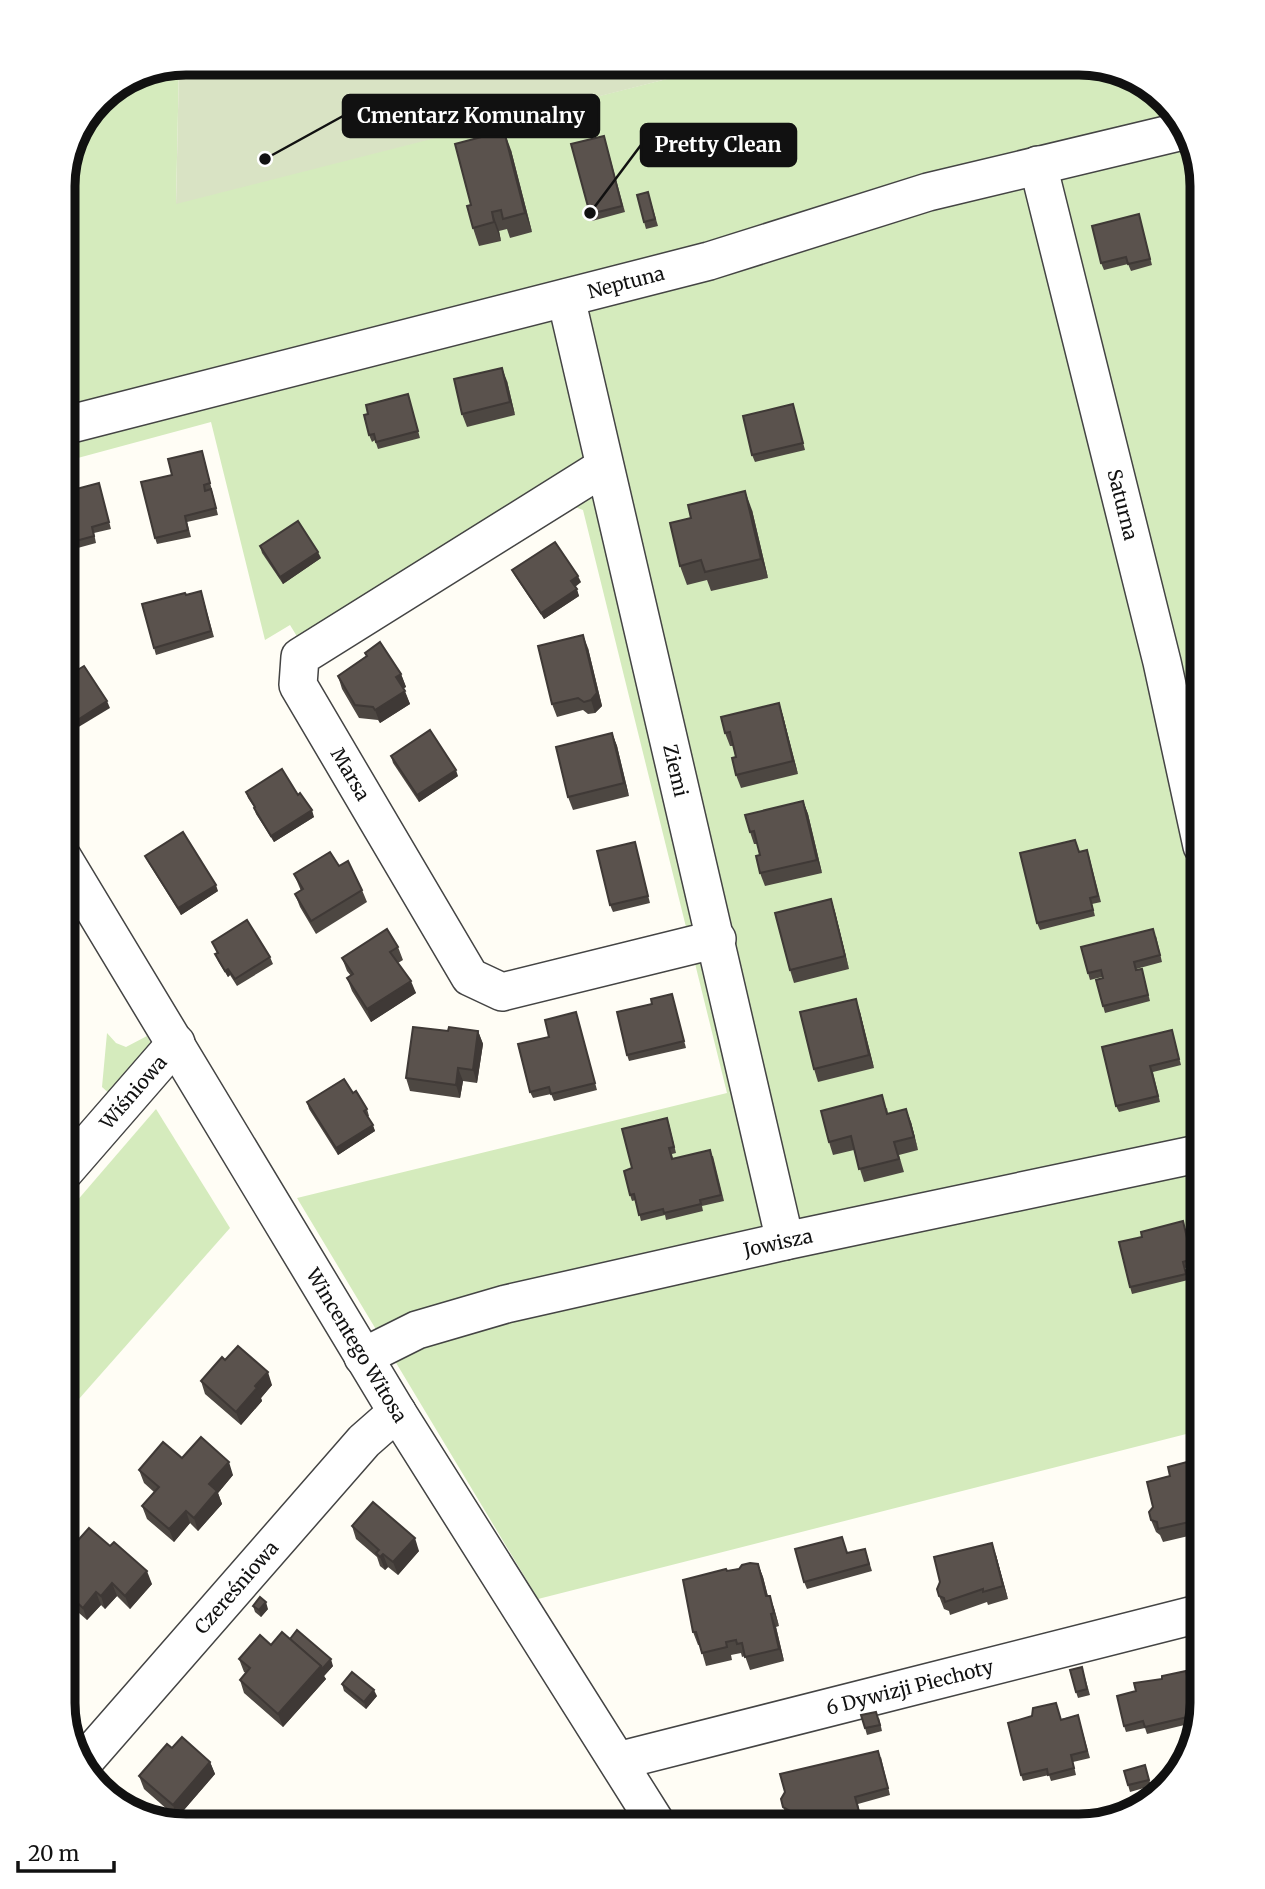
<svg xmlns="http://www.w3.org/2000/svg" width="1265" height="1889" font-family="Merriweather,serif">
<rect width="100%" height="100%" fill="#fffdf5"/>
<g fill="#d5ebbd">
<polygon points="730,63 1086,63 1140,80 1186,125 1202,187 1202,1430 538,1599 297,1198 727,1093 583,510 562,502 315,666 290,625 265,640 211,422 63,462 63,179 100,99 140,72 179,65 176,203"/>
<polygon points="107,1033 116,1043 126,1047 147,1036 155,1051 113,1097 102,1087"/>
<polygon points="156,1109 230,1228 63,1417 63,1217"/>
</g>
<polygon fill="#d9e3c4" points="187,63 730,63 176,204 179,65"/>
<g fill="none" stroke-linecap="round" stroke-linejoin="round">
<defs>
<g id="street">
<path id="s1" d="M1038,165L1162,662L1202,846"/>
<path id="s2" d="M566,298L785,1241"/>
<path id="s3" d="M63,426L709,261L928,192L1187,130"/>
<path id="s4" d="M604,467L300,657L298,685L470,977L502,992L717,939"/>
<path id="s5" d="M63,858L397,1412L658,1826"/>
<path id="s6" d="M63,1173L176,1043"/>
<path id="s7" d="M363,1357L417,1330L506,1304L785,1241L1202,1153"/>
<path id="s8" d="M618,1761L1202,1613"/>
<path id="s9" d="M81,1765L364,1441L397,1412"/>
</g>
</defs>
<use href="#street" stroke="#444" stroke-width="40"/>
<use href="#street" stroke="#fff" stroke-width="37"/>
</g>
<g fill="#4d4742">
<polygon points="604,136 625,212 592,221 590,214"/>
<polygon points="511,150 532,232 510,238 507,229 499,231 501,241 479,246 473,228 471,205"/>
<polygon points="648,192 658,226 646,229 644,222"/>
<polygon points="1139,214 1152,265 1131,271 1128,264 1104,270 1101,263"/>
<polygon points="507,381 515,415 467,427 462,414"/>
<polygon points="408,394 420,438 378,449 375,440 372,442 369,435 368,414"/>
<polygon points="793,404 805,450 755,462 752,455"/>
<polygon points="204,458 218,515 187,522 191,537 157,544 155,538 172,475"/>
<polygon points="63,486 69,491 101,490 111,529 94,533 96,543 74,549 69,532 63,533"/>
<polygon points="752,510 768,578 711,591 707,580 687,585 680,566"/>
<polygon points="260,546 321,558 283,584 262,553"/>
<polygon points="512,570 581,582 575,586 579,596 544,619 515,576"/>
<polygon points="186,595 203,598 214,637 156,655 154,648"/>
<polygon points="588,648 602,706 595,713 588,714 583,710 557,717 552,704"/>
<polygon points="365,653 401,674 406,687 403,688 410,704 380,723 378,720 359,718 342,689 338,676 366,656"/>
<polygon points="779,703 783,716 798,774 741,788 736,775 736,757 733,746 730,746 725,733"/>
<polygon points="612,733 617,746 629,796 573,810 568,797"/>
<polygon points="391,756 458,776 419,802 393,763"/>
<polygon points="246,792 298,795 314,817 274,842 256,814 254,807 248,798"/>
<polygon points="803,801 808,814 822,873 765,886 760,873 760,855 757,844 754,844 750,832"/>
<polygon points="635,842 650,903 613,912 610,905"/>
<polygon points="1079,851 1089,856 1101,902 1092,904 1095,916 1040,930 1037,923"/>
<polygon points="145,856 218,891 181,915 148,862"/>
<polygon points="339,866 362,890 367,902 316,934 300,907 295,894 301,891 294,874"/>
<polygon points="831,899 835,912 849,969 794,983 790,970"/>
<polygon points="1156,936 1162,962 1136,969 1137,970 1142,969 1150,1001 1105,1013 1103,1006 1102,977 1090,980 1088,973"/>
<polygon points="212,942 270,957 273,964 237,986 230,975 228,977 218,961 215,954 217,953"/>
<polygon points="398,947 403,960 398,963 416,993 371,1022 352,991 347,978 351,976 347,971 342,958"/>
<polygon points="672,994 686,1048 629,1061 627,1055 652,1004"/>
<polygon points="576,1012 597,1090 554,1101 551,1094 533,1098 530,1092 549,1037"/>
<polygon points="860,1012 874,1068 818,1082 814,1069"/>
<polygon points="1172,1030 1181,1065 1153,1072 1160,1102 1119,1112 1116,1106"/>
<polygon points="448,1031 478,1031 483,1044 477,1083 463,1081 460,1098 410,1091 406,1078"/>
<polygon points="353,1093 367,1109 369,1116 368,1116 375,1131 338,1155 309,1109 307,1102"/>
<polygon points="887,1108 888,1114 911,1122 918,1150 899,1155 904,1172 864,1182 854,1150 833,1155 829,1142"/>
<polygon points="669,1124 676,1153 672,1154 673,1159 713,1156 724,1201 702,1206 703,1211 666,1220 665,1215 641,1221 636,1200 632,1201 630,1195 632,1168"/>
<polygon points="1185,1228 1195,1266 1185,1268 1188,1280 1132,1294 1130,1287"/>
<polygon points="225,1360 272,1385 261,1398 262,1401 241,1425 205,1394 201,1381"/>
<polygon points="182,1458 233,1475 218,1493 222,1504 198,1531 190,1523 174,1542 147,1519 142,1506 154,1492 144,1483 139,1470"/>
<polygon points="1202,1458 1202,1549 1197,1534 1163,1542 1160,1535 1156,1532 1151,1520 1170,1476"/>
<polygon points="352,1526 419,1551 398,1575 388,1567 385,1570 380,1566 377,1557 356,1539"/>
<polygon points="867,1555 872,1571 807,1589 804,1582"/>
<polygon points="996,1555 1008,1599 988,1605 987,1602 950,1615 949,1611 944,1609 939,1596"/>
<polygon points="64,1556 152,1584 130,1609 117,1596 105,1609 101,1605 87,1620 63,1599 63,1571 67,1567"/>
<polygon points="758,1564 763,1577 768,1596 774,1608 779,1626 776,1627 784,1661 750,1670 745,1656 742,1657 741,1653 731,1655 732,1660 706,1666 700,1645 698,1645 693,1632 727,1571"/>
<polygon points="253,1606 268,1609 261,1617 255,1612"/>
<polygon points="290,1639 333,1666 324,1676 326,1679 283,1727 244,1693 240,1680 246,1673 244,1672 239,1659 271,1645"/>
<polygon points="1084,1674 1090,1695 1078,1698 1076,1692"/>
<polygon points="1188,1677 1198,1718 1197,1722 1147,1734 1145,1728 1126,1732 1124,1726"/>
<polygon points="342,1684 377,1696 366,1709 344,1691"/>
<polygon points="1056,1703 1061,1719 1078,1715 1090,1758 1073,1762 1076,1775 1051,1781 1049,1775 1023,1781 1021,1775"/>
<polygon points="879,1718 882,1731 867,1735 865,1728"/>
<polygon points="172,1748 210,1762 215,1774 177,1818 144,1789 139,1776"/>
<polygon points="881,1757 890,1795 858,1804 863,1826 794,1826 791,1817 786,1814 783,1807"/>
<polygon points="1145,1765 1151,1786 1130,1792 1128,1785"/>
</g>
<g fill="#3f3936">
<polygon points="504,131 511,150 532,232 525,213"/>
<polygon points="492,212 499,231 501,241 494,222"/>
<polygon points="502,368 507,381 515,415 510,402"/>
<polygon points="745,491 752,510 768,578 761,559"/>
<polygon points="318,552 321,558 283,584 280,577"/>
<polygon points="578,576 581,582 574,588 571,581"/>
<polygon points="577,589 579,596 544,619 541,613"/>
<polygon points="66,635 68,642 63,645 63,637"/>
<polygon points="583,635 588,648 602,706 595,713 591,700"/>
<polygon points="401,674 406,687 401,690 396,677"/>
<polygon points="405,691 410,704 380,723 375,710"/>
<polygon points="107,701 110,708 67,734 65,728"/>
<polygon points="779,703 783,716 798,774 793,761"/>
<polygon points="612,733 617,746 629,796 624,783"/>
<polygon points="456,770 458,776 419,802 417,795"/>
<polygon points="803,801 808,814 822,873 817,860"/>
<polygon points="312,810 314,817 274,842 271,836"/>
<polygon points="216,885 218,891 181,915 178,908"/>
<polygon points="831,899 835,912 849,969 845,956"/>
<polygon points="228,969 230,975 228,977 225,971"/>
<polygon points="411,981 416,993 371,1022 367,1009"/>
<polygon points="856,999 860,1012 874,1068 869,1055"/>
<polygon points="478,1031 483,1044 477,1083 473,1070"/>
<polygon points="65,1056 70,1069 63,1076 63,1058"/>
<polygon points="458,1068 463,1081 460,1098 456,1085"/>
<polygon points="906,1109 911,1122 918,1150 914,1137"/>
<polygon points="373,1125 375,1131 338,1155 336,1148"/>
<polygon points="268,1372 272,1385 261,1398 262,1401 241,1425 236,1412 255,1386"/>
<polygon points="229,1462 233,1475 218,1493 222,1504 198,1531 194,1518 209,1484"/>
<polygon points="186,1511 190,1523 174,1542 169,1529"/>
<polygon points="415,1538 419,1551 398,1575 393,1562"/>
<polygon points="992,1543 996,1555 1008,1599 1003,1586"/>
<polygon points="383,1554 388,1567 385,1570 380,1557"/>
<polygon points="758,1564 763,1577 771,1609 766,1596"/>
<polygon points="147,1571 152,1584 130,1609 125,1596"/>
<polygon points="112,1583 117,1596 105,1609 101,1596"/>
<polygon points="96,1592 101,1605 87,1620 83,1608"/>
<polygon points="770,1596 774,1608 779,1626 774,1613"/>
<polygon points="266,1602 268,1609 261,1617 259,1610"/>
<polygon points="771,1614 776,1627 784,1661 779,1649"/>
<polygon points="331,1659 333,1666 324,1676 326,1679 283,1727 278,1714 321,1666"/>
<polygon points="374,1690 377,1696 366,1709 364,1702"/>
<polygon points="210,1762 215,1774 177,1818 173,1805"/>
</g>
<g fill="#5a524d" stroke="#3f3936" stroke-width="2">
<polygon points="504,131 525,213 503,219 501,210 492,212 494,222 473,228 467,206 471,205 455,144"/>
<polygon points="604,136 622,206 590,214 571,144"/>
<polygon points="648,192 655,219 644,222 637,195"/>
<polygon points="1139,214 1150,259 1128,264 1126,257 1101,263 1092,226"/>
<polygon points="502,368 510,402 462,414 454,379"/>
<polygon points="408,394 418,431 376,442 374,434 369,435 364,415 368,414 366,405"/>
<polygon points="793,404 803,443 752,455 743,416"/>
<polygon points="202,451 210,483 204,485 205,491 211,489 216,508 185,516 188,530 155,538 141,482 172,475 168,459"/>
<polygon points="99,483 109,522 92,527 94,536 72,542 68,525 63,526 63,486 67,485 69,491"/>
<polygon points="745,491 761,559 705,572 701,560 680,566 670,523 691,518 688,505"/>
<polygon points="298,521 318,552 280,577 260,546"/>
<polygon points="555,542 578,576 571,581 577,589 541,613 512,570"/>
<polygon points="201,591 211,631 154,648 142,604 185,593 186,595"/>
<polygon points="583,635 597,693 591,700 584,702 578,698 552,704 538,646"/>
<polygon points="380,642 401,674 396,677 405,691 375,710 373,707 355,705 338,676 367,656 365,653"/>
<polygon points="84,666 107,701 65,728 63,725 63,679"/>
<polygon points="779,703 793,761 736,775 732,758 736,757 730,732 725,733 721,717"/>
<polygon points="430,730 456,770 417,795 391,756"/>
<polygon points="612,733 624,783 568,797 556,747"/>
<polygon points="282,769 298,795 300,793 312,810 271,836 254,808 255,807 246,792"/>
<polygon points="803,801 817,860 760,873 756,856 760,855 754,831 750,832 745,815"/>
<polygon points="183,832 216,885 178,908 145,856"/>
<polygon points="1075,840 1079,852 1087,850 1098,896 1090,898 1093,910 1037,923 1020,853"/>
<polygon points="635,842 648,896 610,905 597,851"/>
<polygon points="330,852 339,866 348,861 362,890 311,921 295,894 303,889 294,874"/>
<polygon points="831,899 845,956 790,970 775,913"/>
<polygon points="247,920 270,957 235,979 228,969 225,971 215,954 218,953 212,942"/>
<polygon points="387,929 398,947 390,952 411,981 367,1009 347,978 353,974 342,958"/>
<polygon points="1153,929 1160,955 1134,962 1136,970 1142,969 1148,995 1103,1006 1096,980 1103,978 1101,970 1088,973 1081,947"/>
<polygon points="672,994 684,1041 627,1055 617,1012 652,1004 651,999"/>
<polygon points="856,999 869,1055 814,1069 800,1012"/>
<polygon points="576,1012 595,1083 551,1094 549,1087 530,1092 518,1044 549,1037 545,1020"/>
<polygon points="413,1027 448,1031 449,1027 478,1031 473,1070 458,1068 456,1085 406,1078"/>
<polygon points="1172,1030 1179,1059 1150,1066 1158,1096 1116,1106 1102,1047"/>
<polygon points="344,1079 353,1093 356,1091 367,1109 364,1111 373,1125 336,1148 307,1102"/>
<polygon points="882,1095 887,1114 906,1109 914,1137 894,1142 899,1159 859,1169 851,1136 829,1142 821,1111"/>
<polygon points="667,1118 674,1147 669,1148 672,1159 710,1150 721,1195 700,1200 701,1204 664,1213 663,1209 639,1215 634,1194 630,1195 624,1171 632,1168 622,1129"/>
<polygon points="1183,1221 1192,1259 1183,1262 1186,1274 1130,1287 1119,1242 1142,1237 1141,1232"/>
<polygon points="238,1346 268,1372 255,1386 257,1388 236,1412 201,1381 222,1357 225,1360"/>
<polygon points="201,1437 229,1462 209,1484 217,1491 194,1518 186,1511 169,1529 142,1506 159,1487 139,1470 163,1442 182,1458"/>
<polygon points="1202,1458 1202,1537 1198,1538 1194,1521 1158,1529 1157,1522 1151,1520 1149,1512 1153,1507 1147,1482 1170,1476 1168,1467"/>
<polygon points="373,1502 415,1538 393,1562 383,1554 380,1557 376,1553 379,1550 352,1526"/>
<polygon points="89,1528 110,1546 114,1542 147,1571 125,1596 112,1583 101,1596 96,1592 83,1608 63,1590 63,1571 71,1563 64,1556"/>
<polygon points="842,1537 847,1553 865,1549 869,1564 804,1582 795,1549"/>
<polygon points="992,1543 1003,1586 983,1592 983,1589 945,1602 944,1598 939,1596 937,1589 940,1582 934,1557"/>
<polygon points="750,1563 758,1564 766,1596 770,1596 774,1613 771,1614 779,1649 745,1657 742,1643 737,1644 736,1640 726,1642 727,1647 702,1653 696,1632 693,1632 683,1580 726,1569 727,1571 739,1569 742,1565"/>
<polygon points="260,1597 266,1602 259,1610 253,1606"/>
<polygon points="297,1630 331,1659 322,1669 321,1666 290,1639"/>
<polygon points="282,1632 321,1666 278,1714 240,1680 250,1668 239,1659 260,1635 271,1645"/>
<polygon points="1082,1667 1087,1689 1076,1692 1070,1670"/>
<polygon points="1186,1671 1196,1715 1145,1727 1143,1721 1124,1726 1117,1696 1136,1691 1134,1683 1162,1679 1162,1676"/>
<polygon points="352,1672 374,1690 364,1702 342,1684"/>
<polygon points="1056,1703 1061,1720 1078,1715 1087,1751 1071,1755 1074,1768 1048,1775 1047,1769 1021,1775 1008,1723 1032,1716 1033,1708"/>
<polygon points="876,1712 880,1725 865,1728 861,1715"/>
<polygon points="182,1737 210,1762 173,1805 139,1776 167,1744 172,1748"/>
<polygon points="878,1751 888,1788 855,1797 863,1826 822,1826 820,1819 794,1826 790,1811 783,1807 781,1799 785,1792 780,1774"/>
<polygon points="1145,1765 1149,1780 1128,1785 1124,1771"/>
</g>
<g text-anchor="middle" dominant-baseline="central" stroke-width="7" stroke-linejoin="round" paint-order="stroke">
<g font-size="19" fill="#111" stroke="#fff">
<text stroke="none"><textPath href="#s3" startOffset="581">Neptuna</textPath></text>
<text stroke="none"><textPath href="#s1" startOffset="350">Saturna</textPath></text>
<text stroke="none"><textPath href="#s2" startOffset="485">Ziemi</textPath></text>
<text stroke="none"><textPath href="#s4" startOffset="490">Marsa</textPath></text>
<text stroke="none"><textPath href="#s6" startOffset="107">Wiśniowa</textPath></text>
<text stroke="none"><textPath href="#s7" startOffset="432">Jowisza</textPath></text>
<text stroke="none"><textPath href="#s5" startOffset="569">Wincentego Witosa</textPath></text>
<text stroke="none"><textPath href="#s9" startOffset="236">Czereśniowa</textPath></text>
<text stroke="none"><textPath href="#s8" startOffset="301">6 Dywizji Piechoty</textPath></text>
</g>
</g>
<path d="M0 0H1265V1889H0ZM186 75H1079A111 111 0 0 1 1190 186V1703A111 111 0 0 1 1079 1814H186A111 111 0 0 1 75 1703V186A111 111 0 0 1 186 75Z" fill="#fff" fill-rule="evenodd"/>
<path fill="none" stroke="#111" stroke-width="9" d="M186 75H1079A111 111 0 0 1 1190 186V1703A111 111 0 0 1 1079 1814H186A111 111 0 0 1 75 1703V186A111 111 0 0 1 186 75Z"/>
<path fill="none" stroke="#111" stroke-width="2.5" d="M265 159L343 116M590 213L641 145"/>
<g fill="#111" stroke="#fff" stroke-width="2.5">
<circle cx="265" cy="159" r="7"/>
<circle cx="590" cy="213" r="7"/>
</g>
<g fill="#111" stroke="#111" stroke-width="2.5">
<rect x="343" y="95" width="256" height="42" rx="7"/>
<rect x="641" y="124" width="155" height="42" rx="7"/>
</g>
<g font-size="21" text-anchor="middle" font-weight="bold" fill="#fff">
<text x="471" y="123">Cmentarz Komunalny</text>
<text x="718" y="152">Pretty Clean</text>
</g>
<path d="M18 1861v10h96v-10" fill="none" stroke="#111111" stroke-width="3.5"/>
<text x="28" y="1861" font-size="21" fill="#111111" stroke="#ffffff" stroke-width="5" paint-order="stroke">20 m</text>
</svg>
